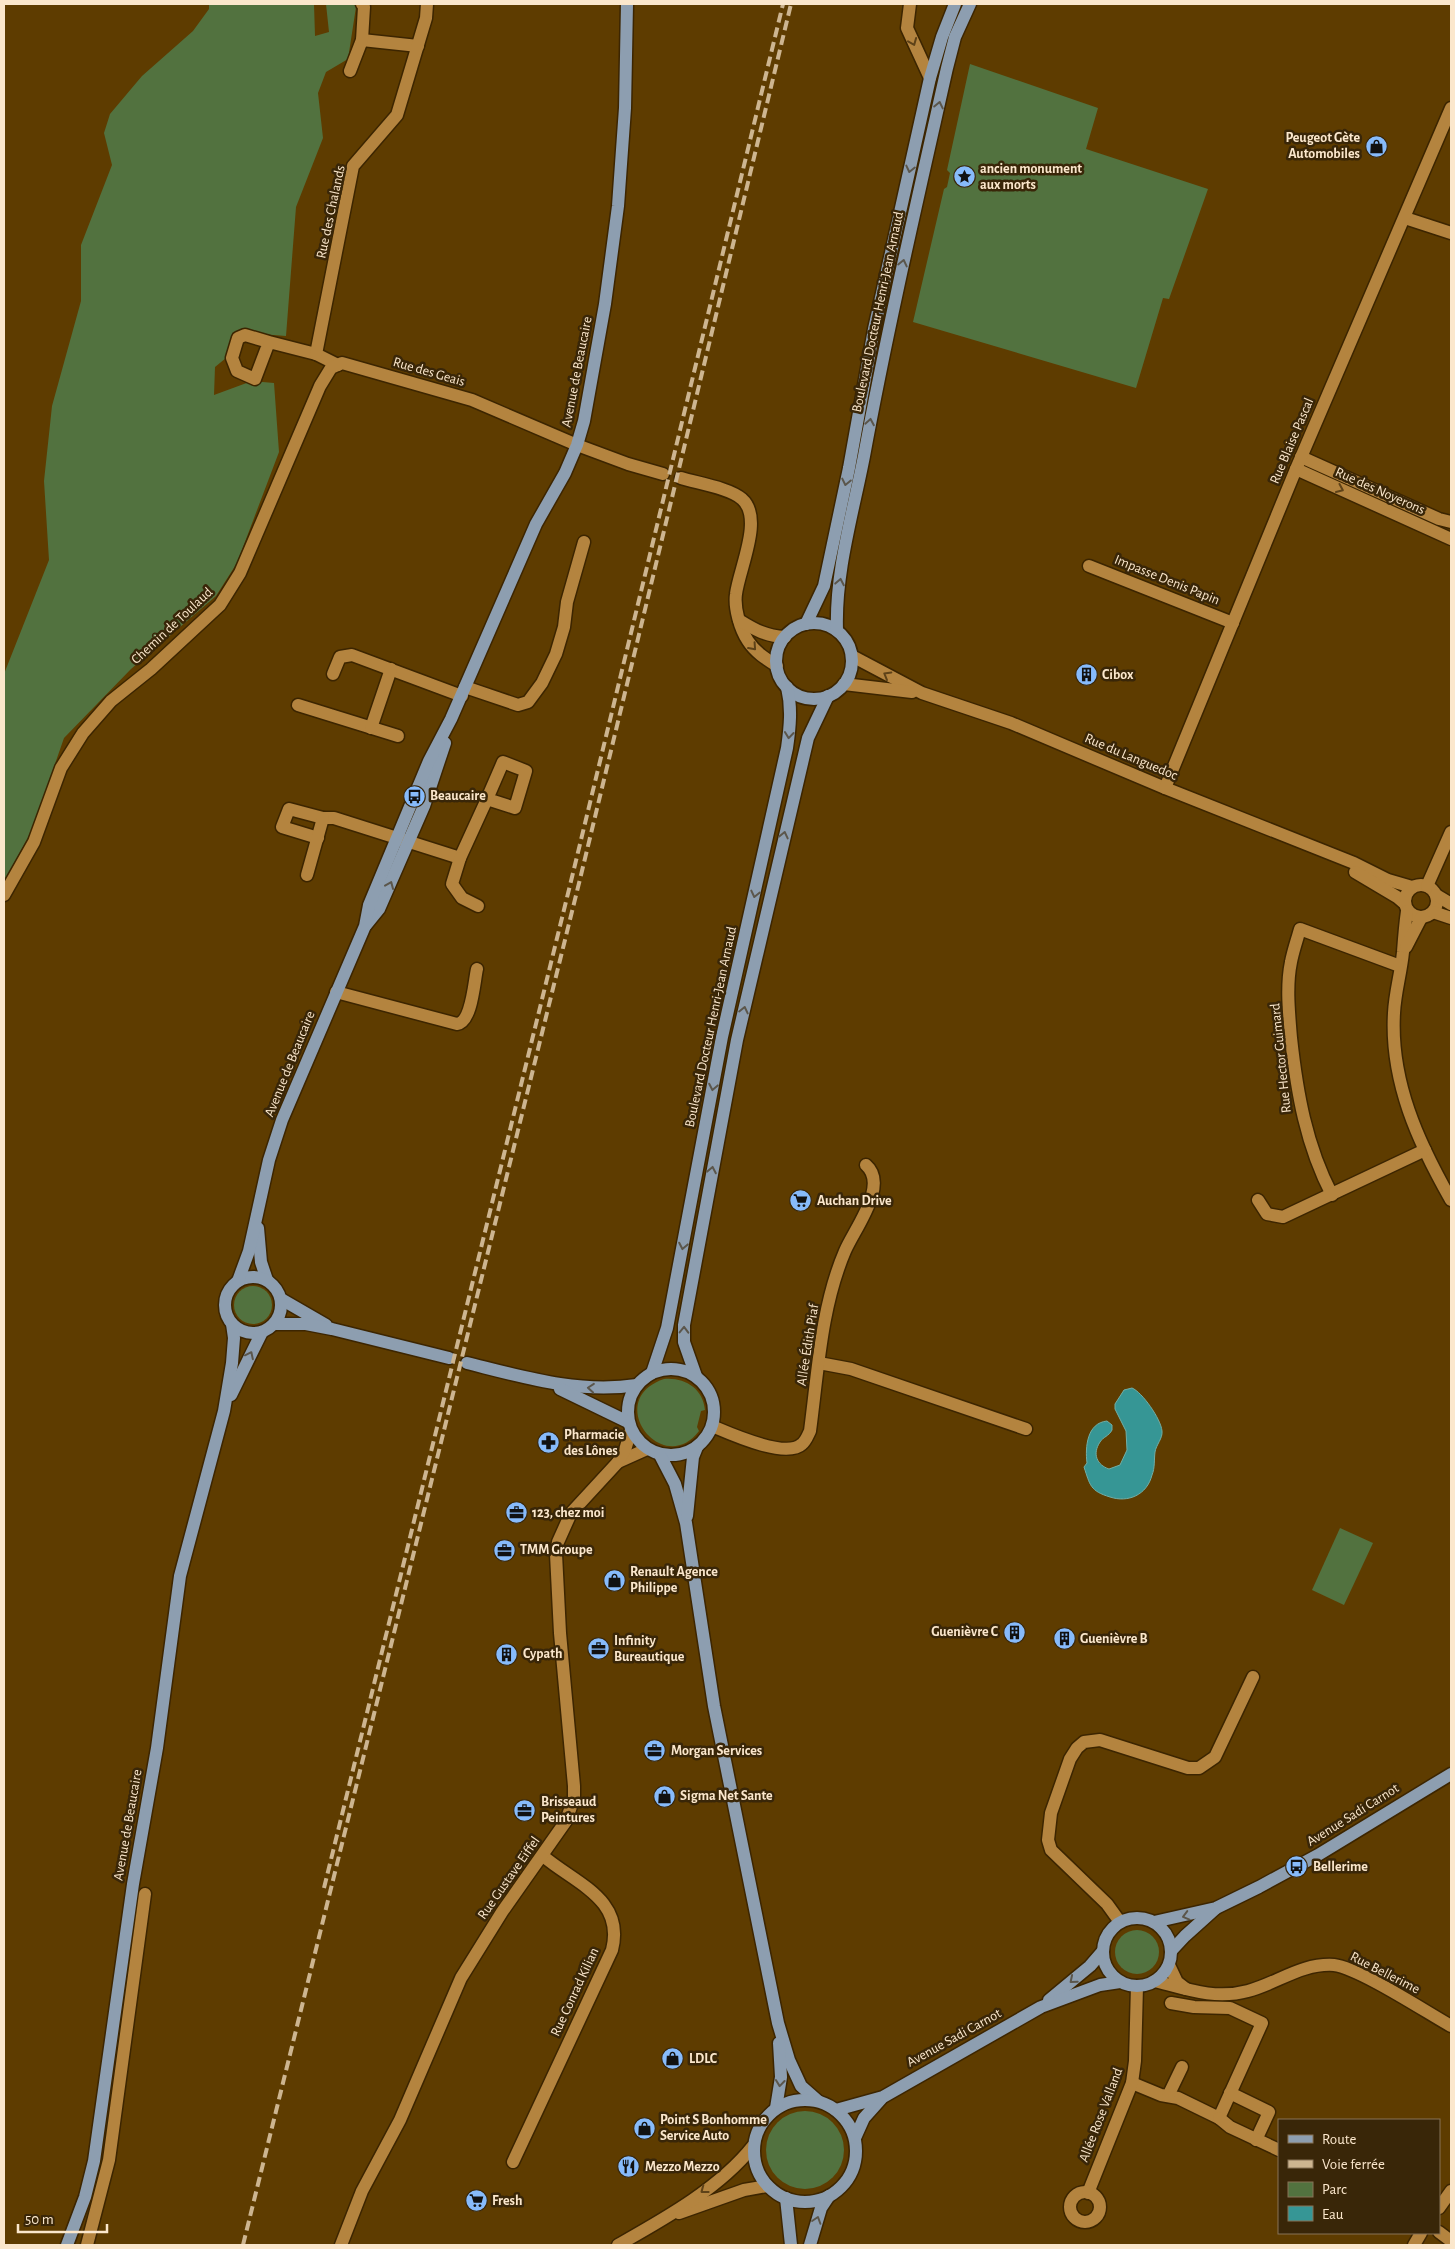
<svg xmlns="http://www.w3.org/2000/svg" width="1455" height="2249" font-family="'Alegreya Sans',sans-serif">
<rect width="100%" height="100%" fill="#5e3c00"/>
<g fill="#52723f">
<polygon points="209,4 314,4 315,36 329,32 326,4 354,4 356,7 348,59 326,72 318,93 323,138 296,207 286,336 236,332 226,358 215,367 214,395 252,381 274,383 279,452 237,563 216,596 131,669 64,738 32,830 5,880 4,674 49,560 44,481 52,406 81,301 81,245 112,165 104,133 110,114 142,76 193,31 209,9"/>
<polygon points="970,64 1098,108 1086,149 1208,189 1169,299 1163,298 1136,388 913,322 944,189 947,187 950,173 947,170"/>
<circle cx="253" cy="1305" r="19"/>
<path d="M664,1379C684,1377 703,1388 705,1410L701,1411L697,1427L699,1431C663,1479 602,1400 664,1379Z"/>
<polygon points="1340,1528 1373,1543 1344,1605 1312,1590"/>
<circle cx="1137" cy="1952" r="22"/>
<circle cx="805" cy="2150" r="39"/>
</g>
<path fill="#369695" stroke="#71aea6" d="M1132,1388C1142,1392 1161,1419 1162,1431C1163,1438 1156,1445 1155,1452C1154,1460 1155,1468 1152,1475C1147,1495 1128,1503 1110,1497C1090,1491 1090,1485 1084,1467L1087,1463C1085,1447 1087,1423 1107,1421L1112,1425V1430C1109,1436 1103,1437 1100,1442C1092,1454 1097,1465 1109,1469L1120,1465L1127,1450L1126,1431L1115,1409V1404L1124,1390Z"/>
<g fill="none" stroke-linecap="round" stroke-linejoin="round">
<defs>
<g id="minor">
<polyline points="910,4 907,28 930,78"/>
<polyline points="362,40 418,46"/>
<polyline points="350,71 362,40 364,7 362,4"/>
<polyline points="1405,218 1451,233"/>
<polyline points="269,342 245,335 238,338 232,358 237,371 255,379 269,342 316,354 338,365"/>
<polyline points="316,354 353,166 397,115 426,18 427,4"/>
<polyline points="577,445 628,464 663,474"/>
<polyline points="1301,457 1439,519 1451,522"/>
<polyline points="1296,469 1451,539"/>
<path d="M681,478C697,483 730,488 742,499C764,518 739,569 736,594C734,608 740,629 748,641C755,652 766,659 777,666"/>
<polyline points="1089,566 1233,623"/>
<path d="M739,620C755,630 766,636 785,637"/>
<polyline points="852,656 922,693 1011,723 1165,788 1354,863 1388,880 1412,887"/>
<polyline points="333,674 340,657 352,655 462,696"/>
<polyline points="844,684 912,692"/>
<polyline points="465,687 518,705 528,702 542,683 556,654 564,627 567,602 584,542"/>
<polyline points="298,705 398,736"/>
<polyline points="371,728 391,669"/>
<polyline points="1165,788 1296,469 1451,108"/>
<polyline points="318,838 282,827 289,809 323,818 334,818 460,858 487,799 515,808 526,771 503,762 487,799"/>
<polyline points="460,858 452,884 462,898 478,906"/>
<polyline points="1355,872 1397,897 1404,903"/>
<polyline points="307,875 323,818"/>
<circle cx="1421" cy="901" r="16"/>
<polyline points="1427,886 1451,832"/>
<polyline points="1436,895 1451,904"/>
<path d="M1407,911C1405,925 1404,938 1403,952C1401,973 1395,992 1394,1013C1390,1081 1418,1142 1451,1200"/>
<polyline points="1433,912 1451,918"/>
<polyline points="1406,947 1421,918"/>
<path d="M336,992L457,1024C472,1022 474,982 477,969"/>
<path d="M1332,1195C1306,1145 1297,1093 1291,1038C1289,1013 1286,986 1291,962C1293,951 1297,940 1300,929L1400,966"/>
<polyline points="1258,1200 1267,1214 1283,1217 1425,1150"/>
<polyline points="819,1363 851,1369 1026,1429"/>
<path d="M712,1426C731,1434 786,1459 802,1444C806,1441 808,1435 810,1431C818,1371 821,1307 845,1251C855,1228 889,1185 866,1165"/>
<polyline points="618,1462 647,1449"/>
<polyline points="1120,1922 1107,1904 1051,1850 1048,1840 1051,1813 1070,1759 1077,1748 1084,1742 1100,1740 1188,1768 1199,1768 1215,1757 1253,1677"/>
<polyline points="1169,1965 1177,1982 1186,1989"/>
<path d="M1155,1981C1186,1989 1215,2000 1248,1991C1278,1983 1301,1963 1334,1965C1359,1968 1426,2012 1451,2026"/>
<polyline points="1132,2083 1161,2095 1178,2098 1219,2118 1262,2023 1230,2008 1194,2007 1171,2003"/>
<polyline points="1230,2093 1269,2112 1256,2140"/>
<polyline points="1168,2096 1182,2067"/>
<polyline points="1219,2118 1230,2127 1279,2150"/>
<path d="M513,2162L612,1950C625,1899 576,1884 543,1856"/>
<circle cx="1085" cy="2207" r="15"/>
<polyline points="1088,2193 1132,2083 1135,2061 1137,1986"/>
<polyline points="1439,2208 1451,2191"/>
<polyline points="679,2213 744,2190 767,2186"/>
<polyline points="1439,2232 1451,2241"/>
<polyline points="87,2245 109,2160 145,1894"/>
<polyline points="341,2245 362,2191 400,2120 461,1978 502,1912 566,1821 574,1798 574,1786 560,1633 556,1554 558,1542 571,1513 618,1462 625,1450 631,1430"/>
<path d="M618,2245C664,2219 720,2188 753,2146"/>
<polyline points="1414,2245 1421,2233"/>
</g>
<polyline id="tertiary" points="4,895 34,842 61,768 83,733 111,701 151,669 220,605 240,573 320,386 331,368 342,363 472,400 577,445"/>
<g id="primary">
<circle cx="814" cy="661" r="38"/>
<polyline points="806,624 824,586 849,468 874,329 930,78 942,37 955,4"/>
<path d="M837,630C835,572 853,513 864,456C888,326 918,197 947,68L955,37L970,4"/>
<polyline points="366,925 379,909 424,806 445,743"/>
<polyline points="258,1228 261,1262 267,1280"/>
<circle cx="253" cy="1305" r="28"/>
<polyline points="238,1281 249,1251 269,1160 282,1120 365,926 369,905 429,761 451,719 536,524 565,473 577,445 584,421 605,304 618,206 625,108 627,4"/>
<polyline points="281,1299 326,1325"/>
<polyline points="274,1324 306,1324 332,1329 449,1358"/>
<path d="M467,1363C523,1377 579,1394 637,1385"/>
<circle cx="671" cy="1412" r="43"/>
<path d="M652,1373L667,1328L722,1037L787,748C790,727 792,708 787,687"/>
<polyline points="696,1376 684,1342 684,1325 737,1040 808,738 828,696"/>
<polyline points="560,1389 628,1422"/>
<polyline points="231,1395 262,1332"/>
<polyline points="660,1455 675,1484 686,1523 714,1706 778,2023 789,2060 801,2086 818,2101"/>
<polyline points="687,1516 693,1457 697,1447"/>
<circle cx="1137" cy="1952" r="34"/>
<polyline points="1154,1922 1216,1908 1259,1887 1318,1855 1451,1774"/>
<polyline points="1171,1951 1185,1936 1215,1909"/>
<polyline points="1049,2000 1090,1966 1103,1951"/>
<circle cx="805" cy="2151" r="51"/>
<polyline points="776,2108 781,2077 779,2043"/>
<polyline points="836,2110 883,2097 1041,2007 1100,1985 1120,1982"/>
<polyline points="855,2138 864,2118 881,2099"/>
<polyline points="786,2198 791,2245"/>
<polyline points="67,2245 85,2197 94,2161 133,1884 157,1748 180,1576 224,1411 232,1363 234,1338 232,1324"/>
<polyline points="810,2245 821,2208 829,2196"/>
</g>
</defs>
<use href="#minor" stroke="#3c2500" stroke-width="15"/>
<use href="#tertiary" stroke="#3c2500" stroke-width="15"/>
<use href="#primary" stroke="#3c2500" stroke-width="15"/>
<use href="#minor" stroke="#b4843f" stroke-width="12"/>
<use href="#tertiary" stroke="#b4843f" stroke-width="12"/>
<use href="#primary" stroke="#8d9eb0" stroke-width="12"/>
<g stroke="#cdb590" stroke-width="4" stroke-dasharray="10 5" stroke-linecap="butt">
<polyline points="324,1888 573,873 783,4"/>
<polyline points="243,2245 581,875 791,4"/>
</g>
</g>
<defs><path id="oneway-chevron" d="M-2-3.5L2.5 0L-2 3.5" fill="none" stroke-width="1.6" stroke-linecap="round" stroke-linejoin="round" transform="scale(1.25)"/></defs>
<g stroke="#5e4218">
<use href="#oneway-chevron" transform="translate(913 42) rotate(68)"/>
<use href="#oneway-chevron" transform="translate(1340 489) rotate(24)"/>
<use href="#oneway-chevron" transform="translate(753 647) rotate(48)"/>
<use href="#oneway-chevron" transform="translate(887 675) rotate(-150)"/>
<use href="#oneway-chevron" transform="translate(704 2190) rotate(143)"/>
</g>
<g stroke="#5b564b">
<use href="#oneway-chevron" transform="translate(939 105) rotate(-78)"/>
<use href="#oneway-chevron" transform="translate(910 169) rotate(103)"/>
<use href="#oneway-chevron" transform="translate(903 263) rotate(-77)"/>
<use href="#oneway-chevron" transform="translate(870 422) rotate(-80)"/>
<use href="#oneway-chevron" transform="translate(846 482) rotate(102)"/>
<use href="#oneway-chevron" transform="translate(840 582) rotate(-79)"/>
<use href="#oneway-chevron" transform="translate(789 735) rotate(96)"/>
<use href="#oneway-chevron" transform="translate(784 835) rotate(-77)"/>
<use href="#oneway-chevron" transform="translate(390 885) rotate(-67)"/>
<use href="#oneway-chevron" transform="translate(755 894) rotate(103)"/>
<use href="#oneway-chevron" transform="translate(744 1010) rotate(-77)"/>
<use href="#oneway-chevron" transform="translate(713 1087) rotate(101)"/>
<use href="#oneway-chevron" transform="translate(712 1170) rotate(-79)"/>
<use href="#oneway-chevron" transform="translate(683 1246) rotate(101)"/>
<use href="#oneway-chevron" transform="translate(684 1330) rotate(-89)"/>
<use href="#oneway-chevron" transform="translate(250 1355) rotate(-64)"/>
<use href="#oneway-chevron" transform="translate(591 1388) rotate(-175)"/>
<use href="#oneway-chevron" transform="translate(1186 1916) rotate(165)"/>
<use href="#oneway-chevron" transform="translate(1073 1980) rotate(140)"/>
<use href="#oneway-chevron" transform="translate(780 2083) rotate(96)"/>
<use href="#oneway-chevron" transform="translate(817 2220) rotate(-72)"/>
</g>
<defs>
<symbol id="shop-disc" viewBox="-11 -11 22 22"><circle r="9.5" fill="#87bbfb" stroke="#392608"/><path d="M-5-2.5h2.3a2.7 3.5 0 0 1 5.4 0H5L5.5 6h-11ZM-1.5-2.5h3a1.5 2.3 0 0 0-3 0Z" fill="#111"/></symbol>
<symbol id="sight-disc" viewBox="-11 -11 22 22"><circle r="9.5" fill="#87bbfb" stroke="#392608"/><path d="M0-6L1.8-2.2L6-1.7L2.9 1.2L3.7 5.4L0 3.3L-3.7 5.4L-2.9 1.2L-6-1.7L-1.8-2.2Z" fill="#111"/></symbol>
<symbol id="building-disc" viewBox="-11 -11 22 22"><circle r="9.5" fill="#87bbfb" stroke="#392608"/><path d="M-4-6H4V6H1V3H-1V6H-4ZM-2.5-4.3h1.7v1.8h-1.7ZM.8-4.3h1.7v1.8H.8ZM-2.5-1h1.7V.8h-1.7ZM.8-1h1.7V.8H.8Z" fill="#111"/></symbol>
<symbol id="bus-disc" viewBox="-11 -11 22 22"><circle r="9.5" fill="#87bbfb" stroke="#392608"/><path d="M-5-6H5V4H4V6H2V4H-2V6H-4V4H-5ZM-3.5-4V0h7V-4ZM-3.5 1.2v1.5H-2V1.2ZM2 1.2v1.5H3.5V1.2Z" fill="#111"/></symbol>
<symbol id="supermarket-disc" viewBox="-11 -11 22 22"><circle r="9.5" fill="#87bbfb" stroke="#392608"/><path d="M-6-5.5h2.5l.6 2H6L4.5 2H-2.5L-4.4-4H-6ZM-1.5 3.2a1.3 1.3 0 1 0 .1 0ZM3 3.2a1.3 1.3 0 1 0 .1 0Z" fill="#111"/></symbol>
<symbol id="pharmacy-disc" viewBox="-11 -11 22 22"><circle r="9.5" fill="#87bbfb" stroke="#392608"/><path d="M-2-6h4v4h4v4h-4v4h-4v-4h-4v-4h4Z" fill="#111"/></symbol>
<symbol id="office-disc" viewBox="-11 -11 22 22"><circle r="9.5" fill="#87bbfb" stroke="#392608"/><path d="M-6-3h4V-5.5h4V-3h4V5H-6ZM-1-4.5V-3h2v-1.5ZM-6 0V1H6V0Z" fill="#111"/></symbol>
<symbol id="restaurant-disc" viewBox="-11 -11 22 22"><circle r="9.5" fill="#87bbfb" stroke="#392608"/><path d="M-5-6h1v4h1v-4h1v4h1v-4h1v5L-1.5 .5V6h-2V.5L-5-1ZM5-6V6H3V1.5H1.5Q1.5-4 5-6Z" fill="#111"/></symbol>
</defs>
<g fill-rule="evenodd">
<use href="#shop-disc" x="1364" y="134" width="25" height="25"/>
<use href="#sight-disc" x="952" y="164" width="25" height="25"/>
<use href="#building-disc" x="1074" y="662" width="25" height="25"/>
<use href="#bus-disc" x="402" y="784" width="25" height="25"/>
<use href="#supermarket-disc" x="788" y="1188" width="25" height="25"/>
<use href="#pharmacy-disc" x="536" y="1430" width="25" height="25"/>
<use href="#office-disc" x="504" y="1500" width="25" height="25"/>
<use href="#office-disc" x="492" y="1538" width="25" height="25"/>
<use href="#shop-disc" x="602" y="1568" width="25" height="25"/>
<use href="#building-disc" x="1002" y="1620" width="25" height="25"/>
<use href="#building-disc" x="1052" y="1626" width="25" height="25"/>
<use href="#office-disc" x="586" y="1636" width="25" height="25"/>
<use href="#building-disc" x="494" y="1642" width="25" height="25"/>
<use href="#office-disc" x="642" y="1738" width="25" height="25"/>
<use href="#shop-disc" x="652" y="1784" width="25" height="25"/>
<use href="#office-disc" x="512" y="1798" width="25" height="25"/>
<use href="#bus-disc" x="1284" y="1854" width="25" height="25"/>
<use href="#shop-disc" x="660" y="2046" width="25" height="25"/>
<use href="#shop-disc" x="632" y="2116" width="25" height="25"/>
<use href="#restaurant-disc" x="616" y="2154" width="25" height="25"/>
<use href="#supermarket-disc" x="464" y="2188" width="25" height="25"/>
</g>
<g text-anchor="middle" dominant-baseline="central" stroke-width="5" stroke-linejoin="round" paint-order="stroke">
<g font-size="14" font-weight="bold" fill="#fbe7cc" stroke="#392608" text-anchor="start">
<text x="1360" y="138" text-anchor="end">Peugeot Gète<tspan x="1360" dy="16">Automobiles</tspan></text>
<text x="980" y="169">ancien monument<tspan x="980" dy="16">aux morts</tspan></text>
<text x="1102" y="675">Cibox</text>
<text x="430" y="796">Beaucaire</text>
<text x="817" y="1201">Auchan Drive</text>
<text x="564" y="1435">Pharmacie<tspan x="564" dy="16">des Lônes</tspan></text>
<text x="532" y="1513">123, chez moi</text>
<text x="520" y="1550">TMM Groupe</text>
<text x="630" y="1572">Renault Agence<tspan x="630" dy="16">Philippe</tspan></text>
<text x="998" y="1632" text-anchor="end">Guenièvre C</text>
<text x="1080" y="1639">Guenièvre B</text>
<text x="614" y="1641">Infinity<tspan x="614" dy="16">Bureautique</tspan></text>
<text x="523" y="1654">Cypath</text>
<text x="671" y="1751">Morgan Services</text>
<text x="680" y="1796">Sigma Net Sante</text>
<text x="541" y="1802">Brisseaud<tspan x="541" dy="16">Peintures</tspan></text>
<text x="1313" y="1867">Bellerime</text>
<text x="689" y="2059">LDLC</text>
<text x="660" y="2120">Point S Bonhomme<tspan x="660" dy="16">Service Auto</tspan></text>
<text x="645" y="2167">Mezzo Mezzo</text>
<text x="492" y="2201">Fresh</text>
</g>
<g font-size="14" fill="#fbe7cc" stroke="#392608">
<text transform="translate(331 212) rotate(-78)">Rue des Chalands</text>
<text transform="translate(878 312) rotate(-78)">Boulevard Docteur Henri-Jean Arnaud</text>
<text transform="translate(429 372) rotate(16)">Rue des Geais</text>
<text transform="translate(577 372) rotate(-79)">Avenue de Beaucaire</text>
<text transform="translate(1292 441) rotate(-67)">Rue Blaise Pascal</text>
<text transform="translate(1380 491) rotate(24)">Rue des Noyerons</text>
<text transform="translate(1167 580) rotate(22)">Impasse Denis Papin</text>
<text transform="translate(172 626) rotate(-43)">Chemin de Toulaud</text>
<text transform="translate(1131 757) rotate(23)">Rue du Languedoc</text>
<text transform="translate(711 1027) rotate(-78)">Boulevard Docteur Henri-Jean Arnaud</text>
<text transform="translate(1281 1058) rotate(-96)">Rue Hector Guimard</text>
<text transform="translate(290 1064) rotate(-68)">Avenue de Beaucaire</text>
<text transform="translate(808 1345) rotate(-81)">Allée Édith Piaf</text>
<text transform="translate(1353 1815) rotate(-32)">Avenue Sadi Carnot</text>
<text transform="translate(128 1825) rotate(-80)">Avenue de Beaucaire</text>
<text transform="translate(509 1878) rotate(-55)">Rue Gustave Eiffel</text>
<text transform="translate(1385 1973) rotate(27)">Rue Bellerime</text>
<text transform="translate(575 1992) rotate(-65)">Rue Conrad Kilian</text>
<text transform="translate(954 2038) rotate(-29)">Avenue Sadi Carnot</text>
<text transform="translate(1101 2115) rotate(-69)">Allée Rose Valland</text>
</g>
</g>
<rect width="1455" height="2249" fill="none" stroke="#fbe7cc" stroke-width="10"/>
<rect x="1278" y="2119" width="162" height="115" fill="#392608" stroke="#877356"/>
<rect x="1288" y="2135" width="25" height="8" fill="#8d9eb0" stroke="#877356"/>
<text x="1322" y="2144" font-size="15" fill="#fbe7cc">Route</text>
<rect x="1288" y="2160" width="25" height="8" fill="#cdb590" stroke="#877356"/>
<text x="1322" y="2169" font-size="15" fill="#fbe7cc">Voie ferrée</text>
<rect x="1288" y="2182" width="25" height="15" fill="#52723f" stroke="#877356"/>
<text x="1322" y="2194" font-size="15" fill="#fbe7cc">Parc</text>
<rect x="1288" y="2206" width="25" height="15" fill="#369695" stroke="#877356"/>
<text x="1322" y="2219" font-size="15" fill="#fbe7cc">Eau</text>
<path d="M18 2224v8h89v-8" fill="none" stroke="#fbe7cc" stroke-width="2.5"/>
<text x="25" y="2224" font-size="15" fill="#fbe7cc" stroke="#392608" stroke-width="4" paint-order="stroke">50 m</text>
</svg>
